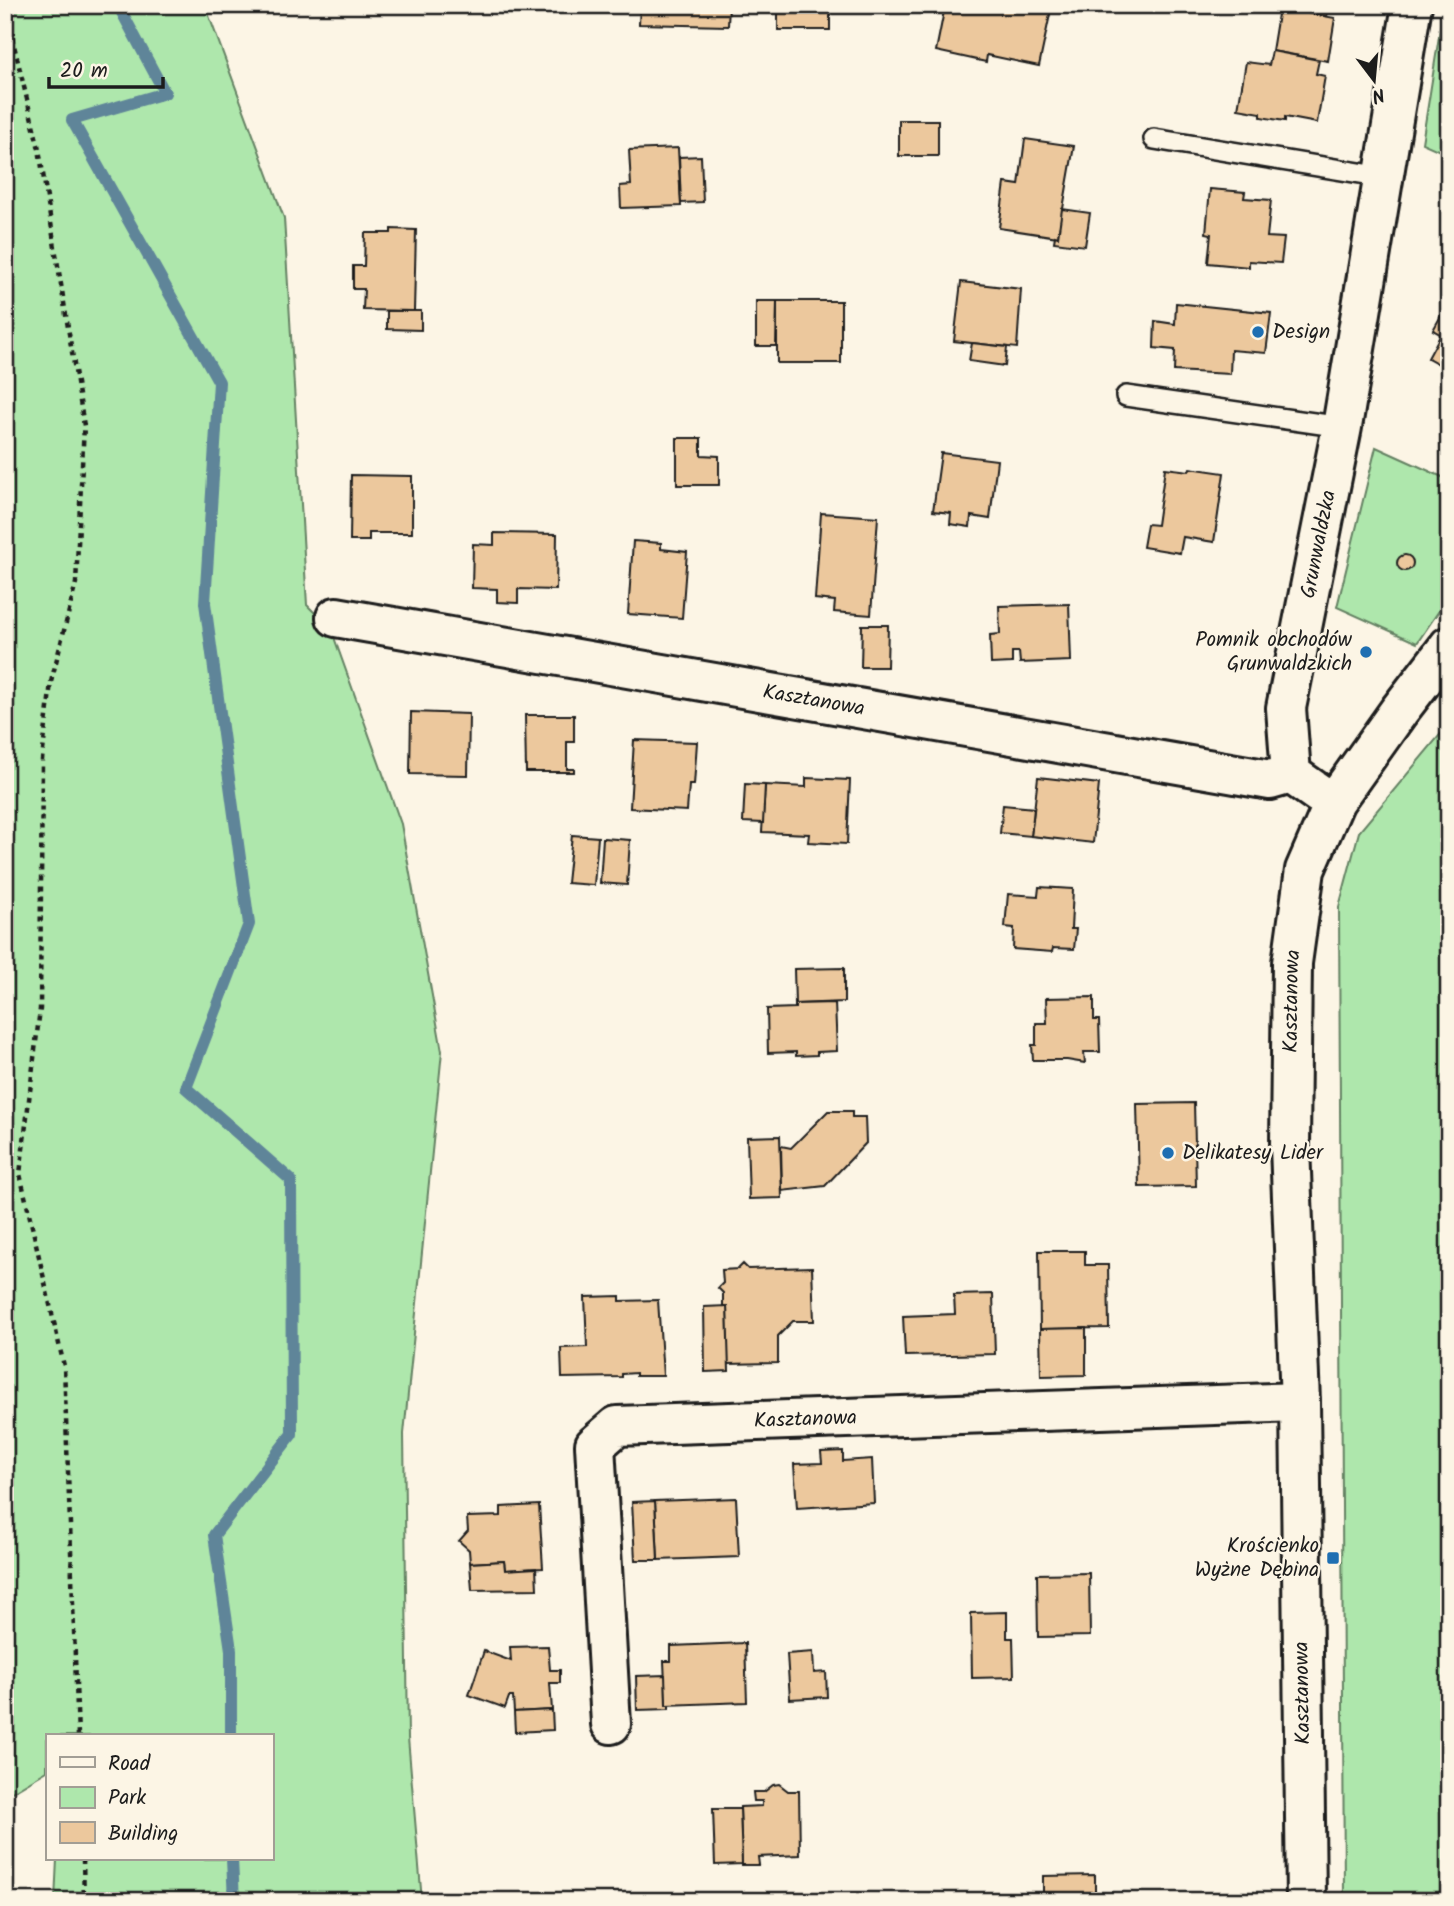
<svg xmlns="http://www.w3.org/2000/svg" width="1454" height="1906" font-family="Kalam,sans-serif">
<rect width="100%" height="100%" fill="#fcf5e5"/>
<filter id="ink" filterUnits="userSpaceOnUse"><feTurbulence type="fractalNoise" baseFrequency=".0143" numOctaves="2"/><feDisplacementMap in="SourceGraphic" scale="14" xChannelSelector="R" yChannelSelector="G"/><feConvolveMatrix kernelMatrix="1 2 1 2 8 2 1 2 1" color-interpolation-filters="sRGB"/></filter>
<g filter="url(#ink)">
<g fill="#aee7ac" stroke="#658264" stroke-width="2">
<polygon points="5,5 205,5 284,218 307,605 331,629 401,824 442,1051 404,1434 408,1738 422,1901 55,1901 57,1859 271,1859 271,1736 47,1736 47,1771 5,1796"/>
<polygon points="1444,5 1449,5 1449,155 1422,143"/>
<polygon points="1376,447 1449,480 1449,596 1417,643 1337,607"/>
<polygon points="1449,724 1449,1901 1344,1901 1339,907 1359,832"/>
</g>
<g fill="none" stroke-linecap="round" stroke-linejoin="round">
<g stroke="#5f8599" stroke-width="12">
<polyline points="118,5 165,93 72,120 219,382 205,603 249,924 186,1088 291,1180 292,1434 214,1535 231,1650 231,1736"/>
<polyline points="232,1859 234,1901"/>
</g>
</g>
<g fill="#ecc89d" stroke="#1c1c1c" stroke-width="2">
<polygon points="640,5 729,5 728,26 639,24"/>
<polygon points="778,5 830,6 830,30 778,30"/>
<polygon points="954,5 1052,5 1039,66 987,55 986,62 936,51 944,11 952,13"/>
<polygon points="1280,5 1329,5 1327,16 1279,8"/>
<polygon points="1279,8 1335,18 1328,61 1272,51"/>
<polygon points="1272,51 1319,60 1316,74 1325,76 1317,123 1285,117 1285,121 1261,117 1261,113 1238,109 1246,62 1269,65"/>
<rect x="899" y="120" width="39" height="36"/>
<polygon points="1025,139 1074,146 1058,237 999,228 1005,183 1019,185"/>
<polygon points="678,148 681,206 621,208 620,186 631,185 629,150"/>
<polygon points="701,156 703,202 681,203 679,157"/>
<polygon points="1210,189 1245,192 1244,198 1271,200 1267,237 1284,238 1281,263 1249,261 1249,267 1208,263 1211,234 1206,233"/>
<polygon points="1062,209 1090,213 1085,246 1054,242 1055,236 1058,237"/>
<polygon points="391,229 416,230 414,311 363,310 364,289 353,289 353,266 364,266 365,233 391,233"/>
<polygon points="961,282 1021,289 1017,348 954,341"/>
<polygon points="756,301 777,301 776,346 756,346"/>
<rect x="777" y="301" width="64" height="62"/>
<polygon points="1176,303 1271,313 1266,353 1231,350 1230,374 1174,371 1175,350 1154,348 1155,321 1175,324"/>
<polygon points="1446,307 1449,309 1449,339 1433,330"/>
<polygon points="387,311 421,311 421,330 387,329"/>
<polygon points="1441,334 1449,339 1449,363 1446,368 1428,358"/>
<polygon points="972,343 1007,347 1005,366 969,361"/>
<polygon points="677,438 701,438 701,455 719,456 719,485 677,485"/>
<polygon points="941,453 997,460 990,519 971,516 970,527 950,524 951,513 933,511"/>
<polygon points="1165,468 1189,471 1190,468 1224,473 1214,542 1183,537 1180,553 1143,547 1147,524 1157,525"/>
<polygon points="351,475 412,476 412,533 369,533 369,541 350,541"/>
<polygon points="821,513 878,517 871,615 834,612 835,601 815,599"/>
<polygon points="494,533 557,534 556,590 518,589 518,603 497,602 497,589 472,588 473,544 494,545"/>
<polygon points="633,541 661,543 661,549 687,552 682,618 628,614"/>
<circle cx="1405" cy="563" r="8"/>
<polygon points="1069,604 1071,661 1020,663 1019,652 1012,652 1012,663 991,664 990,635 1000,634 999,606"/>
<polygon points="862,625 888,625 887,667 861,667"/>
<polygon points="411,712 469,714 468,775 410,774"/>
<polygon points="525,715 574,715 574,742 567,742 567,769 574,769 574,772 526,772"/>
<polygon points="634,740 697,742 694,785 689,785 687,811 630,808"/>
<polygon points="1038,777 1099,784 1093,843 1031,836"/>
<polygon points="806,778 850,780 847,844 808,842 809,834 762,832 765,785 806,787"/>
<polygon points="745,784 765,785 763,823 743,822"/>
<polygon points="1003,805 1034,808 1031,836 1000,833"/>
<polygon points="572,835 598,837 594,885 567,883"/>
<polygon points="603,838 630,840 627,885 600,883"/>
<polygon points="1039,887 1073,889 1071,929 1076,929 1074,949 1053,948 1052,952 1013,949 1014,928 1005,927 1008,894 1038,896"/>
<polygon points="844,968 844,1002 795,1004 794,969"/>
<polygon points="1094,997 1094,1020 1099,1020 1100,1052 1084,1052 1085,1063 1067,1060 1033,1060 1032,1045 1036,1045 1036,1023 1047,1023 1046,998"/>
<polygon points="835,1003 837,1051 817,1052 817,1055 796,1056 796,1052 768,1053 767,1009 795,1008 795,1004"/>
<polygon points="1194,1103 1196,1186 1139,1187 1137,1104"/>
<polygon points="828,1111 852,1111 852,1117 865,1117 866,1143 825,1186 782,1191 781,1146 791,1148"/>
<polygon points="780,1136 782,1198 749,1199 747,1137"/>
<polygon points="1039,1251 1085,1251 1085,1265 1108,1265 1109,1328 1040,1329"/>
<polygon points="743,1264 748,1269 812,1267 814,1321 793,1321 778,1336 778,1363 728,1364 727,1306 723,1306 723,1293 718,1288 723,1283 722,1270 738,1269"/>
<polygon points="993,1294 995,1354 905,1356 903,1316 955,1314 954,1295"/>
<polygon points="620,1296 620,1301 658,1300 663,1376 636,1376 636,1373 622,1374 622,1377 562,1378 561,1348 587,1347 585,1297"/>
<polygon points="727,1306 729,1371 705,1372 704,1307"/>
<polygon points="1086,1328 1086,1375 1041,1376 1040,1329"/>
<polygon points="843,1451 843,1461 872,1459 874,1503 797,1508 794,1464 822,1463 821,1452"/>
<polygon points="736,1498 739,1557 658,1560 655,1501"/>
<polygon points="655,1501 658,1560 635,1560 632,1502"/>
<polygon points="539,1505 543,1568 505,1570 504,1561 470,1563 469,1550 459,1541 468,1531 467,1517 501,1516 501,1507"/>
<polygon points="504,1561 505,1570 536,1568 537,1589 472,1590 470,1563"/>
<polygon points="1089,1573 1090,1636 1038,1637 1037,1574"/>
<polygon points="1007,1612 1007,1638 1013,1638 1014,1677 972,1678 971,1613"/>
<polygon points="745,1643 747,1702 666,1705 664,1661 671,1661 671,1646"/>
<polygon points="548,1646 550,1670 560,1670 560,1683 550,1683 552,1710 514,1712 513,1697 509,1697 505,1708 469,1695 484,1651 511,1661 510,1647"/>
<polygon points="813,1652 814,1673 826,1672 827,1697 790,1699 787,1654"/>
<polygon points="665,1675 666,1705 669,1705 669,1709 637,1710 636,1676"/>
<polygon points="552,1710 553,1730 515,1732 514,1712"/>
<polygon points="779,1784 788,1791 799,1791 800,1855 758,1857 759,1865 742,1865 740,1807 762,1806 762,1801 754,1801 753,1792 764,1792 773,1785"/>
<polygon points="713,1809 740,1809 742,1864 715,1865"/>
<polygon points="1095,1875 1095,1900 1109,1901 1043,1901 1043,1876"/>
</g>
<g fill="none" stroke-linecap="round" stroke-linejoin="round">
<defs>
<g id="lane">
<polyline points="1154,139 1384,177"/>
<polyline points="1126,396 1342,427"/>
</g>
<g id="street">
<path id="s1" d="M336,617L1270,780L1291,774"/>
<path id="s2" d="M1335,801L1318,793L1291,774L1286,708L1342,427L1412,5"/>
<path id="s3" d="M611,1724L595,1445L617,1426L1300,1402"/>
</g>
<g id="secondary">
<path id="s4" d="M1306,1901L1300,1402L1290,1146L1292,963L1305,870L1335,801L1399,711L1449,646"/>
</g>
</defs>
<use href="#lane" stroke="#1c1c1c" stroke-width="24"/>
<use href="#street" stroke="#1c1c1c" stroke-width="44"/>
<use href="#secondary" stroke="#1c1c1c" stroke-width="44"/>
<g stroke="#1c1c1c" stroke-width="4.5" stroke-dasharray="5 5" stroke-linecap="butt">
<polyline points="5,8 39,149 84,426 76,583 51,682 42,760 40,1009 20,1174 64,1366 78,1736"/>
<polyline points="83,1859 84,1901"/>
</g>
<use href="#lane" stroke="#fcf5e5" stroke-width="19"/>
<use href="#street" stroke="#fcf5e5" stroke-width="38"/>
<use href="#secondary" stroke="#fcf5e5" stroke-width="38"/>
</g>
</g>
<g fill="#1f6fb2" stroke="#fcf5e5" stroke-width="2.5">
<circle cx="1258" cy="332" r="7"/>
<circle cx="1366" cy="652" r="7"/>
<circle cx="1168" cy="1153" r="7"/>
<rect x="1326" y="1551" width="14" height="14" rx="3.5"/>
</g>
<g text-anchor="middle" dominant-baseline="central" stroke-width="5" stroke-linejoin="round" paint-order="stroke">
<g font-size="21" fill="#1c1c1c" stroke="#fcf5e5" text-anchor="start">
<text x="1272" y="332">Design</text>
<text x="1352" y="640" text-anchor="end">Pomnik obchodów<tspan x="1352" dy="24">Grunwaldzkich</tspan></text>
<text x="1182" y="1153">Delikatesy Lider</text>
<text x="1319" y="1546" text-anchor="end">Krościenko<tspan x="1319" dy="24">Wyżne Dębina</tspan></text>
</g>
<g font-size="21" fill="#1c1c1c" stroke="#fcf5e5">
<text stroke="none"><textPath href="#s2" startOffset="285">Grunwaldzka</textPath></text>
<text stroke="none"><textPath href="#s1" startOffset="485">Kasztanowa</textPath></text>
<text stroke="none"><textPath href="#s4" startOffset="900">Kasztanowa</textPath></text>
<text stroke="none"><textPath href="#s3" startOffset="497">Kasztanowa</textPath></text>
<text transform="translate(1303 1693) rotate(-91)">Kasztanowa</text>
</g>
</g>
<rect width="1454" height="1906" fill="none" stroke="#fcf5e5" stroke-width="28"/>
<rect x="14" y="14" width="1426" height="1878" fill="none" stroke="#1c1c1c" stroke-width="2.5" filter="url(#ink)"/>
<rect x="46" y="1734" width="228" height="126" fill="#fcf5e5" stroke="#a29e95" stroke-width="2"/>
<rect x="60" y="1757" width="35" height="10" fill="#fcf5e5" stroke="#a29e95" stroke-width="2"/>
<text x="108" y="1770" font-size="21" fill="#1c1c1c">Road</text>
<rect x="60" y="1787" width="35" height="21" fill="#aee7ac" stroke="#a29e95" stroke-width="2"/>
<text x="108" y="1804" font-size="21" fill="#1c1c1c">Park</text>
<rect x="60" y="1822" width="35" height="21" fill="#ecc89d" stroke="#a29e95" stroke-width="2"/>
<text x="108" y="1840" font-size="21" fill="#1c1c1c">Building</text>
<g transform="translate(1374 80) rotate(164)" stroke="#fcf5e5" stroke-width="5" paint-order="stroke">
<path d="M0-5L12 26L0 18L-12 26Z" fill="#1c1c1c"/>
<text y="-10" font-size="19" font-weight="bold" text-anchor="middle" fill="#1c1c1c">N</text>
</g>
<path d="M49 77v10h114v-10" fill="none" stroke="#1c1c1c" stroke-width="3.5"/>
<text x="60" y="77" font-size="21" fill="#1c1c1c" stroke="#fcf5e5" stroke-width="5" paint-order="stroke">20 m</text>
</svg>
